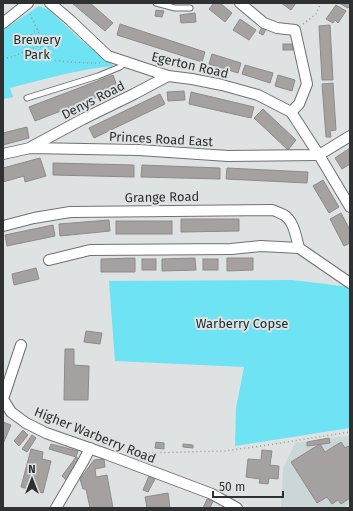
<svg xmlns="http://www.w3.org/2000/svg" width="353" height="511" font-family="'Fira Sans',sans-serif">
<rect width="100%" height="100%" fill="#dee2e2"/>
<polygon fill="#cad6d8" points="350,436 350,504 343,508 281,508 283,469 295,443 329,438"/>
<g fill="#6de3f4">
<path d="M39,6L49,10L82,41L114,66C79,69 44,79 10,88L13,97L3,99V30Z"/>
<polygon points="292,280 350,287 350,428 235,446 236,408 244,367 115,361 109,281"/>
</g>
<g fill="#a4a1a0" stroke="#8e8b8a">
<polygon points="72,3 90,3 113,23 105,31"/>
<polygon points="214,3 220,3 232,13 225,22 209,9"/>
<polygon points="281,3 296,3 291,10"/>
<polygon points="339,3 350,3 350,5 348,8"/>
<polygon points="336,5 346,11 338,23 335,20 333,23 326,19"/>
<polygon points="156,10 164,11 162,17 155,16"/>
<polygon points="195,13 196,22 181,23 180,15"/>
<polygon points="240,19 256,30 249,40 233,30"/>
<polygon points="120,24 205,52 202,62 117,35"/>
<polygon points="330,25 333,80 322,80 319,26"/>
<polygon points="262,27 266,29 263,35 259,33"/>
<rect x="283" y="44" width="10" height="6"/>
<polygon points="212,54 241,63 238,73 209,64"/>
<polygon points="245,65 273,73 270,83 242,74"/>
<polygon points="113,75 118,89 35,121 29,107"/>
<polygon points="278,75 295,80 292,91 275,86"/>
<polygon points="333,83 336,130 330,131 331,137 326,137 322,84"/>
<polygon points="184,91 185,100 168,101 167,92"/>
<polygon points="191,92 254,107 251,118 189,104"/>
<polygon points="160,94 165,104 94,138 89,128"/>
<polygon points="263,109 296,140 288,150 254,118"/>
<polygon points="27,127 29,138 3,145 3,133"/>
<polygon points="350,148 350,164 342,169 335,158"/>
<polygon points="40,158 46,176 25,182 24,176 3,182 3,168"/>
<polygon points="53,163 134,165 134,177 53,175"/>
<polygon points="142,165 220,168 220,179 141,177"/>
<polygon points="227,168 308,172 307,183 226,179"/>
<polygon points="323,180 339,207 329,213 313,186"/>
<polygon points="341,213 350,230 350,243 344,246 330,219"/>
<polygon points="181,219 239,219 239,231 181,232"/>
<polygon points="109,220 110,231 60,236 59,224"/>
<rect x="116" y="221" width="56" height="13"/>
<polygon points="53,225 55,236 7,246 5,235"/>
<polygon points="135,258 135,272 101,272 101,259"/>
<polygon points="195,258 196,270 162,271 162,259"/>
<polygon points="227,258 253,258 253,270 227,271"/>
<rect x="142" y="259" width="14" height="11"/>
<rect x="203" y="259" width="15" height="11"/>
<polygon points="36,268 39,279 14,285 12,274"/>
<polygon points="86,331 102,333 100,344 84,342"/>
<polygon points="65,349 74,349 74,365 89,366 88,400 64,400"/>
<polygon points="3,422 11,425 3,444"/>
<polygon points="23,430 28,435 19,446 14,441"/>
<polygon points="32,435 36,438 27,452 22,449"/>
<polygon points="329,438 330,443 307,446 307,442"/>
<polygon points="156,442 164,443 164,449 155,448"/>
<polygon points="341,442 345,448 348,446 350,449 350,498 341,504 338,500 332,504 327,497 317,503 291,462 320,444 325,452"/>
<polygon points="51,444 78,451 76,457 49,449"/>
<polygon points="183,444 193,445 193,448 183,447"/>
<polygon points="31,449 43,452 42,459 51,461 43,493 21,487"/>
<polygon points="262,450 272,451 270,465 279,466 278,479 269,478 268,484 259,483 260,479 246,477 248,459 261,460"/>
<polygon points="76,457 81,460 66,480 62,476"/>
<polygon points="104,459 105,467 95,469 96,477 107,475 113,508 90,508 86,489 83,489 80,479 94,460"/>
<polygon points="149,476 155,479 148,492 143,490"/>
<polygon points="168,493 170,508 147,508 145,497"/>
<polygon points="207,499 213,501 210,508 203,508"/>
</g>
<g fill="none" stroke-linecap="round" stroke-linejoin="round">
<defs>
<g id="service">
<polyline points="156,3 175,8 190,8"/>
<polyline points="27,98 98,76 120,67 127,62"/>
</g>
<g id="minor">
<polyline points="50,3 70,20 108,56 168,76 192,79 222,85 258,95 291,112 319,155 350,207"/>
<polyline points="240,3 264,23 277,28 295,30 307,84 299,104 291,112"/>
<polyline points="3,23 28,3"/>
<polyline points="31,147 83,119 134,94 168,76"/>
<polyline points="3,154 30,148 139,150 228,156 319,155 350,136"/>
<path d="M3,226L34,218L70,212L272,210C276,211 280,213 284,215C294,221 296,237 299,248"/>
<polyline points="49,260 90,250 231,249 261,246 299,248 350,283"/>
<polyline points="21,345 3,399 11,412 26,423 46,433 106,454 212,494 237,508"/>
<polyline points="56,508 84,460 90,448"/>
</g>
</defs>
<use href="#service" stroke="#6e7272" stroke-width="7"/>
<use href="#minor" stroke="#6e7272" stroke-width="12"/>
<g stroke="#959899" stroke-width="1.5" stroke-dasharray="1 3" stroke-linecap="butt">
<polyline points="30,14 41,38 39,41 39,45 42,48 46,49 51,60"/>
<polyline points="303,24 316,14 320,5 319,3"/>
<path d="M38,29L32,34L28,41C29,44 29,47 31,50C39,63 86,63 101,63"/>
<path d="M41,38L46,37L49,39C49,43 50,46 46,49"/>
<polyline points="3,57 9,58 38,46"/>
<polyline points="137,456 145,453 225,451 268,445 350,432"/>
</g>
<use href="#service" stroke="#fff" stroke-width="5"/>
<use href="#minor" stroke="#fff" stroke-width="10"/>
</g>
<g text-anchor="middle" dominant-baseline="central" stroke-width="4" stroke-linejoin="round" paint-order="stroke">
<g font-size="13" fill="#172d31" stroke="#dee2e2">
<text x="37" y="39">Brewery<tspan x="37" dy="15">Park</tspan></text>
<text x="242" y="323">Warberry Copse</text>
</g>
<g font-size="13" fill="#2f3031" stroke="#dee2e2">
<text transform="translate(190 65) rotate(13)">Egerton Road</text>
<text transform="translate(93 100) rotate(-27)">Denys Road</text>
<text transform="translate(161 139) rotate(3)">Princes Road East</text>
<text transform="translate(162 197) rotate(-1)">Grange Road</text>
<text transform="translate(95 435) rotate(22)">Higher Warberry Road</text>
</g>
</g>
<rect width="353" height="511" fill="none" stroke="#2f3031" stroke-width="8"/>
<g transform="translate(32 479)" stroke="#dee2e2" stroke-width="3" paint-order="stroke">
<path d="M0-3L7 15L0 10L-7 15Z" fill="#2f3031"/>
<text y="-6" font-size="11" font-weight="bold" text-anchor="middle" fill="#2f3031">N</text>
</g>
<path d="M213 491v6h70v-6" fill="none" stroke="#2f3031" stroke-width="2"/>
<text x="219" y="491" font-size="12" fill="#2f3031" stroke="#dee2e2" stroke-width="3" paint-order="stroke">50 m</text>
</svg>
